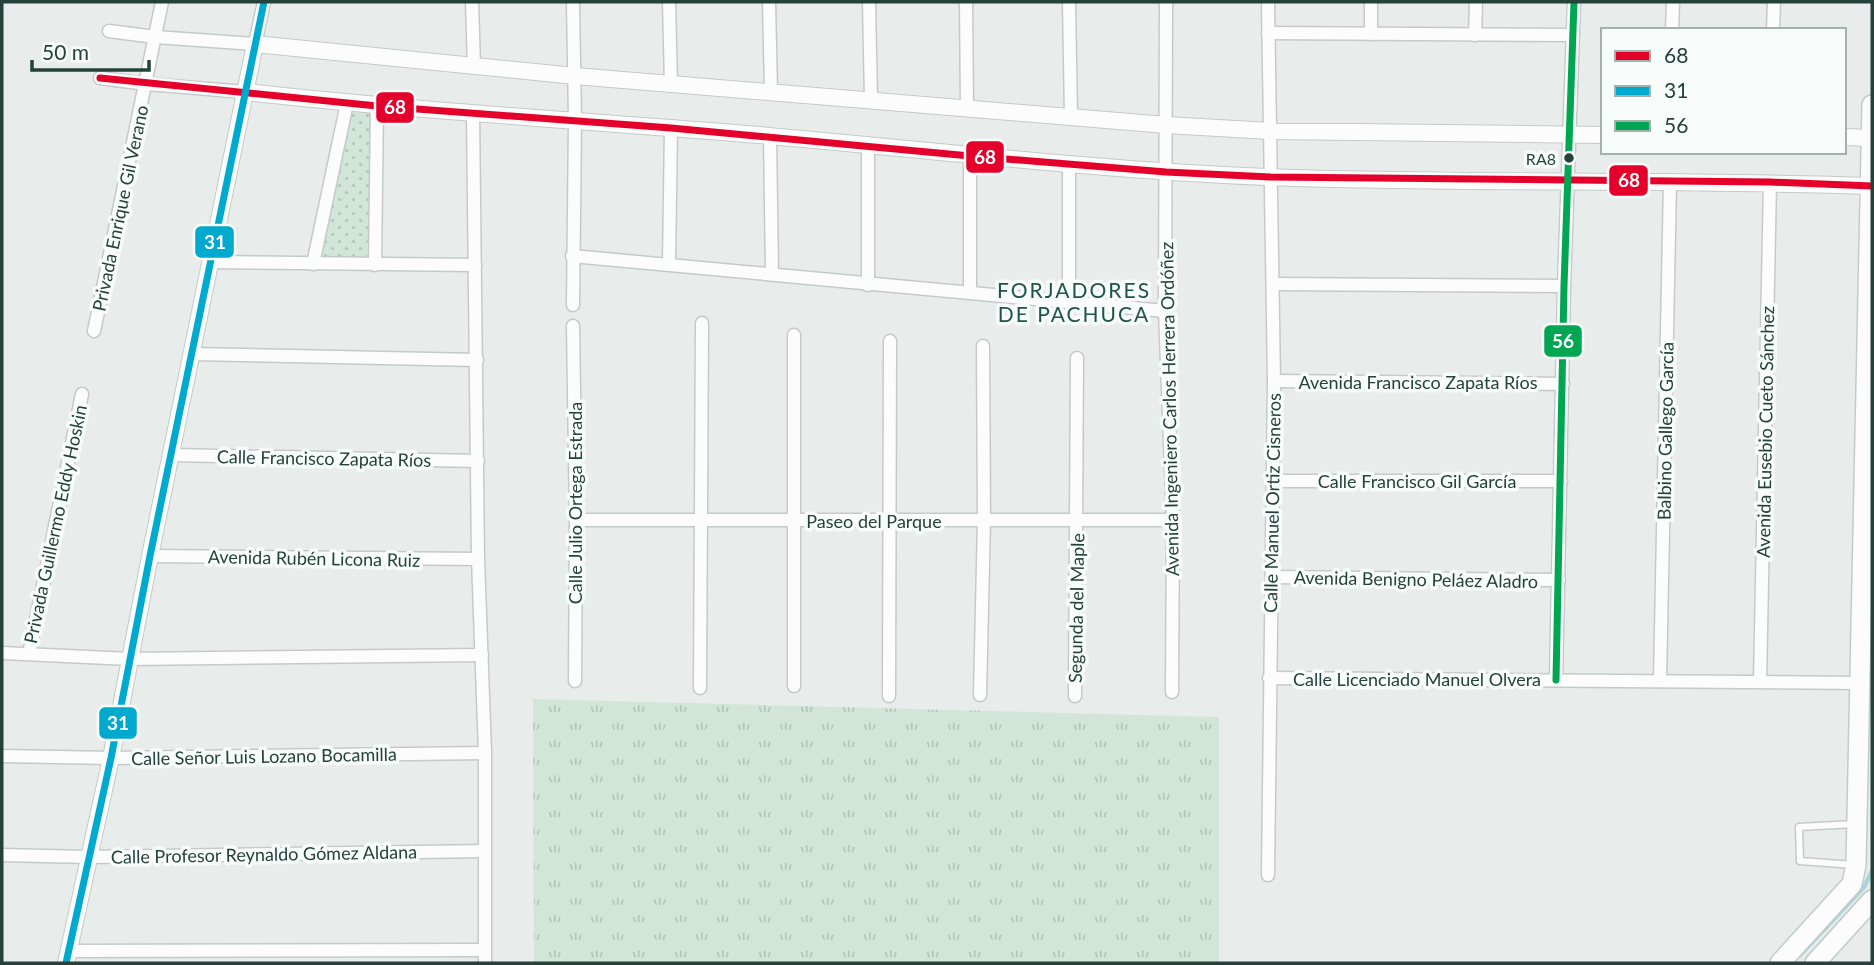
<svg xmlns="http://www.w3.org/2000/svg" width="1874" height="965" font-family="Lato,sans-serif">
<defs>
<pattern id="grass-tufts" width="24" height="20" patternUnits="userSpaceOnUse" patternTransform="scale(1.75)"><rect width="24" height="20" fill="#d1e6d8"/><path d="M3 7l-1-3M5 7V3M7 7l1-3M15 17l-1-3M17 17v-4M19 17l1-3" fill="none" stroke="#b3c6ba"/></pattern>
<pattern id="park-dots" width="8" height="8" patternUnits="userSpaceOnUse" patternTransform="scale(1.75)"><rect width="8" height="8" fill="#d1e6d8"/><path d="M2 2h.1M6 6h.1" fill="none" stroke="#b3c6ba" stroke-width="1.8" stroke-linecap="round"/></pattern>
</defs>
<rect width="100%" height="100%" fill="#e8edeb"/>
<polygon fill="url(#grass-tufts)" points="533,699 1219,717 1219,963 534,963"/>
<polygon fill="url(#park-dots)" points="349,108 374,109 367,257 316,260"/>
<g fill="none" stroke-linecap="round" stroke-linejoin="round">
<polyline stroke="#a9d4db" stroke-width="4.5" points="1800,955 1864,887 1872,871"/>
<defs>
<polyline id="service" points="1854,865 1800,861 1799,827 1855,824"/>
<g id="minor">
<polyline points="472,2 474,67"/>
<polyline points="669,2 671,84"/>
<polyline points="769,2 771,92"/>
<polyline points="869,2 871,100"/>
<polyline points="966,2 967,109"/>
<polyline points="1069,2 1071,116"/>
<polyline points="1166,2 1165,311 1173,520 1172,692"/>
<polyline points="1268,2 1274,381 1268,875"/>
<polyline points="1371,2 1371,34"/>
<polyline points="1672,30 1673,2"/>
<polyline points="1773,30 1774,2"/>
<polyline points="109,31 155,37 255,44 264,2"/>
<polyline points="1268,33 1573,35"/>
<polyline points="1475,35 1476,2"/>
<polyline points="100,78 146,84 246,92"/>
<polyline points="473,112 478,559 485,753 485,963"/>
<polyline points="770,136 772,273"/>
<polyline points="970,156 970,293"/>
<polyline points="572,256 1165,311"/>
<polyline points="211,262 475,265"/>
<polyline points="313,264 347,103"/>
<polyline points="669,264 671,128"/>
<polyline points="375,265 377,106"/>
<polyline points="1273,284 1564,286"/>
<polyline points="868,285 868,146"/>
<polyline points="1069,302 1069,164"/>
<polyline points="573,305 575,121 573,2"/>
<polyline points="573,326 576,520 575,681"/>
<polyline points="94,331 162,2"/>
<polyline points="794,335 794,686"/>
<polyline points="191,354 477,360"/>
<polyline points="1274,381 1563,384"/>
<polyline points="171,455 478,461"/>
<polyline points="1274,481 1561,481"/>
<polyline points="576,520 1173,520"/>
<polyline points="150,556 478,559"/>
<polyline points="1272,577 1559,580"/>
<polyline points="2,653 130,659 482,655"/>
<polyline points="29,654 82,394"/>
<polyline points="1269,678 1860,683"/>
<polyline points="1556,680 1564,286 1574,2"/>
<polyline points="1660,680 1670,182"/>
<polyline points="1760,682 1770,182"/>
<polyline points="700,688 702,323"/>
<polyline points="980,695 984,520 983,346"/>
<polyline points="889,696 890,341"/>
<polyline points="1075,696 1077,358"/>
<polyline points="2,756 111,758 485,753"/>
<polyline points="2,855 89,857 485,851"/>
<polyline points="69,951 485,950"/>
</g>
<g id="tertiary">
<path d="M246,92C417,111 588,121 760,135C929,150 1097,170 1266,177C1468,184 1670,179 1872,186"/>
<polyline points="1844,137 1872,138"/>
<polyline points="66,963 111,758 150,556 255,44 575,76 1166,125 1270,131 1603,135"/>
</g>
<g id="secondary">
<polyline points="1780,963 1852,884 1856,865 1872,105"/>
<polyline points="1815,963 1872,900"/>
</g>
</defs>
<use href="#service" stroke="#c5cac8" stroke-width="9"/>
<use href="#minor" stroke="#c5cac8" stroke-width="15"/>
<use href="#tertiary" stroke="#c5cac8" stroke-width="18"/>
<use href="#secondary" stroke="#c3cbc8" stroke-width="22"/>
<use href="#service" stroke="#fcfcfc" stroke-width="6"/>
<use href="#minor" stroke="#fcfcfc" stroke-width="12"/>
<use href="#tertiary" stroke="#fcfcfc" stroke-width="16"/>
<use href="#secondary" stroke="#fcfcfc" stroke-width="19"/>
<defs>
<polyline id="bus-1" points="100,78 377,106 671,128 970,156 1166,172 1270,177 1770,182 1872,186"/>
<polyline id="bus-2" points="66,963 111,758 150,556 264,2"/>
<polyline id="bus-3" points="1556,680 1564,286 1574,2"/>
</defs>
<use href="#bus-1" stroke="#f7fbf9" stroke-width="12"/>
<use href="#bus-2" stroke="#f7fbf9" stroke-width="12"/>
<use href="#bus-3" stroke="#f7fbf9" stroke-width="12"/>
<use href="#bus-1" stroke="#e4002b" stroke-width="7"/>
<use href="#bus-2" stroke="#00a9ce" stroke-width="7"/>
<use href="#bus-3" stroke="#00a651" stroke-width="7"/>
</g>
<circle fill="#24423a" stroke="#f7fbf9" stroke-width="2.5" cx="1569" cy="158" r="6"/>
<g text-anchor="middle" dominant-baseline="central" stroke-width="7" stroke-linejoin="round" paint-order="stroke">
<g font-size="16" fill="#24423a" stroke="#f7fbf9" text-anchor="end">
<text x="1556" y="158">RA8</text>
</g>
<g font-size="18" fill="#24423a" stroke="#f7fbf9">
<text transform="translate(120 208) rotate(-78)">Privada Enrique Gil Verano</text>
<text x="1418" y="382">Avenida Francisco Zapata Ríos</text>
<text transform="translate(1169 409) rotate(-91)">Avenida Ingeniero Carlos Herrera Ordóñez</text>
<text transform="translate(1665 431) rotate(-89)">Balbino Gallego García</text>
<text transform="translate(1765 432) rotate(-89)">Avenida Eusebio Cueto Sánchez</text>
<text transform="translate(324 458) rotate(1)">Calle Francisco Zapata Ríos</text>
<text x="1417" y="481">Calle Francisco Gil García</text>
<text transform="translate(575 503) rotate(-90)">Calle Julio Ortega Estrada</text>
<text transform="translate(1272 503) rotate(-89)">Calle Manuel Ortiz Cisneros</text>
<text x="874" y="521">Paseo del Parque</text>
<text transform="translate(55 524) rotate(-78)">Privada Guillermo Eddy Hoskin</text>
<text transform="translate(314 558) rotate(1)">Avenida Rubén Licona Ruiz</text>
<text transform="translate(1416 579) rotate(1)">Avenida Benigno Peláez Aladro</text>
<text transform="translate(1076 608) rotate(-89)">Segunda del Maple</text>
<text x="1417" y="679">Calle Licenciado Manuel Olvera</text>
<text transform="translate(264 756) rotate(-1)">Calle Señor Luis Lozano Bocamilla</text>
<text transform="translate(264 854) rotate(-1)">Calle Profesor Reynaldo Gómez Aldana</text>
</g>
<g font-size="21" letter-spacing="2" fill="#1f5548" stroke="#f7fbf9">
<text x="1074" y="289">FORJADORES<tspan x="1074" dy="24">DE PACHUCA</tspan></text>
</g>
</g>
<g stroke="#f7fbf9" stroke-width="2.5">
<rect x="375" y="91" width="40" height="33" rx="7" fill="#e4002b"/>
<rect x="965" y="140" width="40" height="34" rx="7" fill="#e4002b"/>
<rect x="1608" y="164" width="41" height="33" rx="7" fill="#e4002b"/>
<rect x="194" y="225" width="41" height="34" rx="7" fill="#00a9ce"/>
<rect x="1543" y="324" width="40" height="34" rx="7" fill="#00a651"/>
<rect x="98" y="706" width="40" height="34" rx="7" fill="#00a9ce"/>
</g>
<g font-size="19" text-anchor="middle" font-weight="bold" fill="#fff">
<text x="395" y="114">68</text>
<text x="985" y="164">68</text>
<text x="1629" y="187">68</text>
<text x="215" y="249">31</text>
<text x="1563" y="348">56</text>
<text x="118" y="730">31</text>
</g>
<rect width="1874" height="965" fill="none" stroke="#24423a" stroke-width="7"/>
<rect x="1601" y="28" width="245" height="126" fill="#f7fbf9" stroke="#a3b1ad" stroke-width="2"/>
<rect x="1615" y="51" width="35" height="10" fill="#e4002b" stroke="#a3b1ad" stroke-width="2"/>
<text x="1664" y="63" font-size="21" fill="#24423a">68</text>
<rect x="1615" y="86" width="35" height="10" fill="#00a9ce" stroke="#a3b1ad" stroke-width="2"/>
<text x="1664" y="98" font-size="21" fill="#24423a">31</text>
<rect x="1615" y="121" width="35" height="10" fill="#00a651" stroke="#a3b1ad" stroke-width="2"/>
<text x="1664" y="133" font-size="21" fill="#24423a">56</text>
<path d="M32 60v10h117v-10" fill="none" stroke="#24423a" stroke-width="3.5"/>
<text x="42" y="60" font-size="21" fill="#24423a" stroke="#f7fbf9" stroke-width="5" paint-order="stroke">50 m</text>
</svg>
